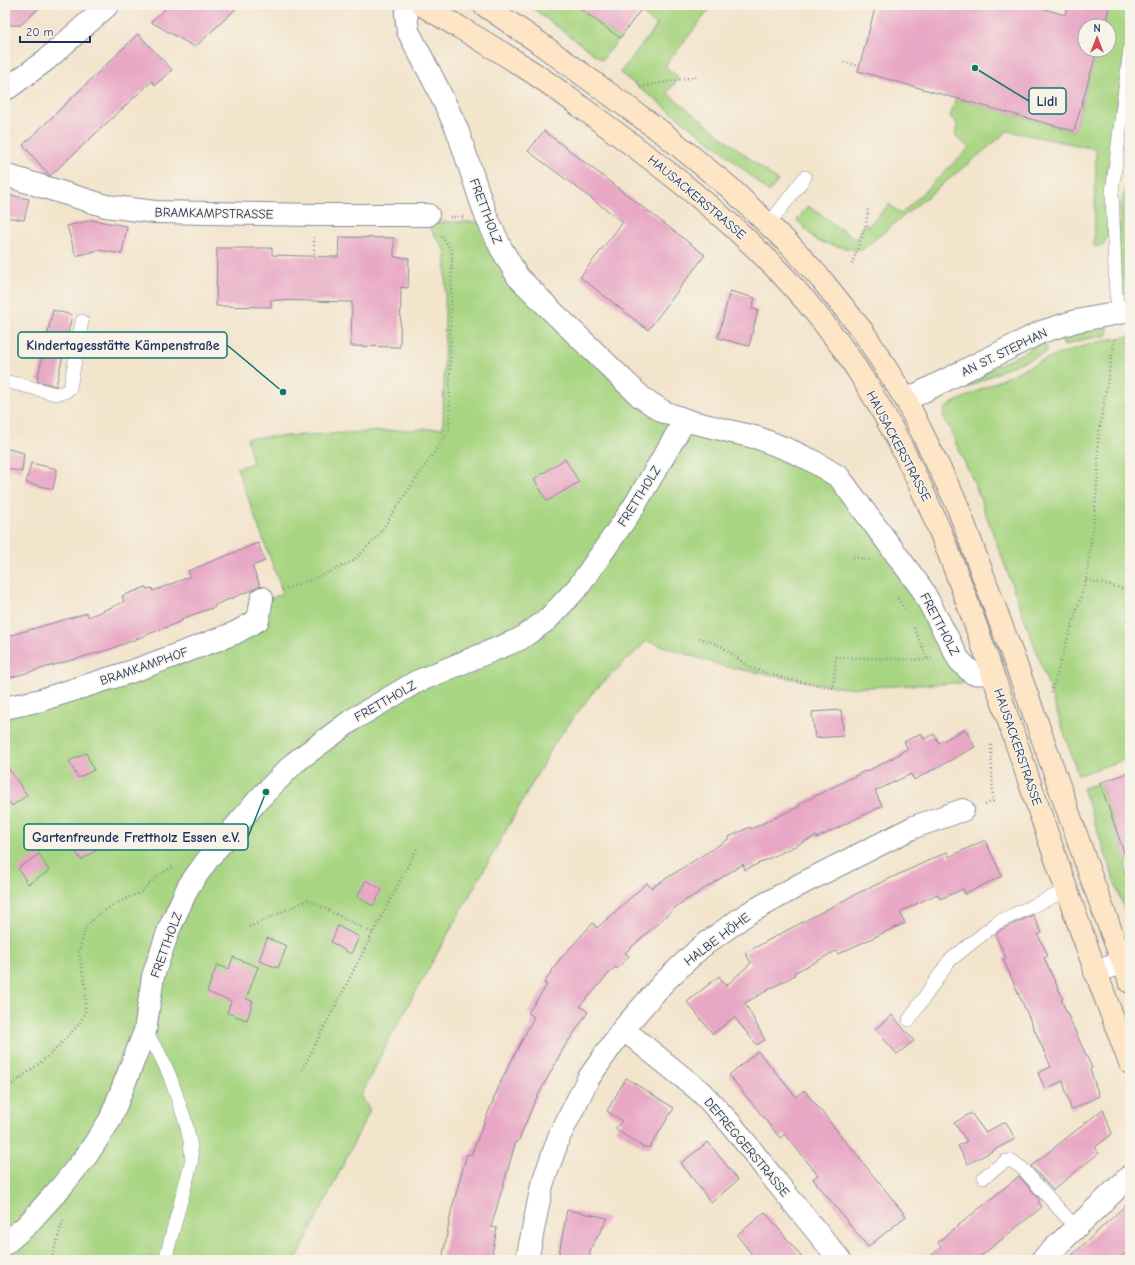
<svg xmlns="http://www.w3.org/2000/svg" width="1135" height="1265" font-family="'Comic Neue',sans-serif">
<rect width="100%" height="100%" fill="#f7f3e8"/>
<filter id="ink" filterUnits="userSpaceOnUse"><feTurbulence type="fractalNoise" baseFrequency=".025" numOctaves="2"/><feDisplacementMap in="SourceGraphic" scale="8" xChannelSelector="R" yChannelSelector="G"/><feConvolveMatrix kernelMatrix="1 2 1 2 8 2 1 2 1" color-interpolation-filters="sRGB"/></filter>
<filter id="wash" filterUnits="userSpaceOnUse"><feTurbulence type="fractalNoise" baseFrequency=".012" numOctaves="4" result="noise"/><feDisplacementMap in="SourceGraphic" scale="16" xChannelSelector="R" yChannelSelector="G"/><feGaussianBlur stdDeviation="0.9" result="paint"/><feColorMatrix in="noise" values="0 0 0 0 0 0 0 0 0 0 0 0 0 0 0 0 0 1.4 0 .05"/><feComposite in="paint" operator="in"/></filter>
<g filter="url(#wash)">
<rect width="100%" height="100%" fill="#f3e4cc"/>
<g fill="#a8d582" stroke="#628270">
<polygon points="528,5 575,5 620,38 602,60"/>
<polygon points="631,5 713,5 665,66 679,78 667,93 778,181 769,192 720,149 620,73 657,25"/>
<polygon points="1099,5 1130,5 1130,31 1123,64 1107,174 1109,225 1107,237 1103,245 1094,247 1096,149 1008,131 862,250 844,248 817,241 797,220 808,206 855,239 865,224 869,226 889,204 901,214 969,148 955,135 957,130 957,123 950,117 956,98 1074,131 1097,50 1109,50 1109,26 1104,26 1109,8"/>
<path d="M1130,181V242H1128L1130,293L1121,294C1120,261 1113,209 1130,181Z"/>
<polygon points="426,222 485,222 496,249 640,401 757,442 835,478 968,674 963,683 844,688 726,667 647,641 594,691 556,741 387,1043 361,1096 370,1110 296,1260 159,1260 150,1256 149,1260 5,1260 5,710 237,635 268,600 283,593 237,468 253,463 247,438 443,428 446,252"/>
<polygon points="1107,325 1108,335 1085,339 1064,346 1062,341 1063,336 1068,334"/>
<path d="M1130,336V758L1078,775L1038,655L975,485L943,415L945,408L953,403C1011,375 1065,345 1130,336Z"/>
<polygon points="1044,342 1048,352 1009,367 965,389 962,384"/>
<polygon points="1100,783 1128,864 1125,865 1130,880 1130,922 1127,918 1083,788"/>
</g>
<g id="blocks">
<g fill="#e8a7c5">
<polygon points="5,5 42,5 21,25 5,25"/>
<polygon points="169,5 240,5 195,47 151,22"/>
<polygon points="575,5 644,5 620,38"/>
<polygon points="876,5 1031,5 1065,15 1068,5 1099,5 1109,8 1104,26 1085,26 1085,50 1097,50 1074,131 858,71"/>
<polygon points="138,34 172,70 155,85 152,81 50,176 23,145"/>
<polygon points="544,131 705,255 648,330 580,277 623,222 528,151"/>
<polygon points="5,194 29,199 24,220 5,217"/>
<polygon points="91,220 127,226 122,254 98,250 76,256 67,226"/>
<polygon points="339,237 394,238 394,257 409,258 408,288 401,287 400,347 351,346 352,302 271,300 271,307 216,306 217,248 272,248 272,255 338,257"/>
<polygon points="730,291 755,298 752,309 758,310 749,346 718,338"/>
<polygon points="53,310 72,315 56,386 37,381"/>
<polygon points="5,448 24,453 22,472 5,468"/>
<polygon points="565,459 579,482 547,501 534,479"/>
<polygon points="31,463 57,469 53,489 26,483"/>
<polygon points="258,543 265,561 252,566 260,586 252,590 215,605 215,607 181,619 182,621 111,649 5,679 5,637 87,613 88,617 124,602 122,596 146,587 147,589 152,588 153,591 189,577 190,576 188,571"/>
<polygon points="841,710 844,736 815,738 812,712"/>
<polygon points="965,729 975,747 914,780 911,774 875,791 882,806 817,838 816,836 745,870 743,864 677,906 625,953 629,956 617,969 615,967 580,1006 588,1012 563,1049 534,1103 518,1142 516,1141 491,1227 497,1228 491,1260 442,1260 452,1208 467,1154 471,1155 501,1081 534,1017 528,1013 547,985 544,983 559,960 593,923 597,928 647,883 651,888 730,838 729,837 750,827 751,829 800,806 799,804 865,771 866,772 900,754 899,753 908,749 904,742 921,733 924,739 934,734 939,743"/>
<polygon points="86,753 94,770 78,778 69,761"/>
<polygon points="5,763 27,795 12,806 5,796"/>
<polygon points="1130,772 1130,860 1127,861 1100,783"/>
<polygon points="86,832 97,850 81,860 70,842"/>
<polygon points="985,840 1002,876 965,894 963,889 940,899 937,894 900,912 905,923 838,954 836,951 794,973 795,975 745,1003 765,1040 757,1045 734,1017 713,1034 687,1002 719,976 726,986 751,963 745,953 778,935 854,895 947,852 949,857"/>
<polygon points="39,854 49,871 28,884 18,868"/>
<polygon points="366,880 382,890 373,906 357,897"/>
<polygon points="1033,915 1042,933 1038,935 1048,956 1044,958 1063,999 1061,1000 1092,1068 1090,1069 1099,1096 1071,1110 1063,1081 1045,1089 1038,1073 1051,1067 1003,959 1006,958 995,935 1002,929"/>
<polygon points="338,926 359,937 351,954 331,942"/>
<polygon points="267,938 287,946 278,968 259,961"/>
<polygon points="233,957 258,967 246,999 253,1001 247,1020 227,1013 231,1001 207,992 217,965 229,969"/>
<polygon points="892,1015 914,1041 897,1054 875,1029"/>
<polygon points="758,1051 796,1097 804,1090 906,1216 868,1247 813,1179 818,1175 801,1154 785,1134 780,1138 729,1075"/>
<polygon points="626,1078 674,1108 650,1147 643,1147 615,1129 622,1121 607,1111"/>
<polygon points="1103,1109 1112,1134 1094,1148 1099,1153 1053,1190 1031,1166"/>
<polygon points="971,1113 985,1132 1006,1122 1015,1139 968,1164 958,1146 967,1141 954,1123"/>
<polygon points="708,1142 738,1180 711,1203 681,1163"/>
<polygon points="1019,1176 1040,1200 1038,1202 1042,1207 976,1260 926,1260 941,1247 938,1242"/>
<polygon points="1130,1201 1130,1248 1118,1260 1067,1260"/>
<polygon points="567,1210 608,1218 591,1248 589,1260 558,1260"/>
<polygon points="765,1212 804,1260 756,1260 737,1235"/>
</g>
</g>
</g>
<g filter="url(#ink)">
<use href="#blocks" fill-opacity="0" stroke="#878a95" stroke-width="1"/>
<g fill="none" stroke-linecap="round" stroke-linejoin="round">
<defs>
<g id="lane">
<polyline points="769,224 805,177"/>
<polyline points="1119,312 1116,294 1112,193 1130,49"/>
<polyline points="5,381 56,394 65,392 70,388 82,321"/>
<polyline points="909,1020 949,961 998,922 1067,890"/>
<polyline points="145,1031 159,1053 169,1074 185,1120 190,1141 192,1160 165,1260"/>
<polyline points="984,1177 1006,1161 1012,1161 1023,1169 1076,1228"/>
</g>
<g id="street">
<polyline points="410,5 406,14 408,31 436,85 457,129 486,216 501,248 518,277 553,312 641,397 664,412 692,422 758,438 789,450 811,460 839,477 922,589 959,660 972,673 992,674"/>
<polyline points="5,88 8,88 46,60 108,5"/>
<polyline points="5,175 106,206 155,212 313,215 428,215"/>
<polyline points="906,400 1041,332 1076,321 1130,311"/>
<polyline points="5,708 41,700 133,671 235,633 258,620 262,598"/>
<polyline points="1095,972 1130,960"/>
<polyline points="623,1029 701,1092 731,1124 777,1183 840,1260"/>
<polyline points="5,1244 27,1225 61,1187 87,1155 110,1120 145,1031 153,976 169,929 188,887 208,859 257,801 294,763 352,720 416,682 520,639 547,620 579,586 633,508 685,420"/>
<polyline points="527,1260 542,1185 559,1137 588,1079 623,1029 664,982 701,947 747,914 803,883 914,827 963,810"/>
<polyline points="1042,1260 1130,1176"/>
</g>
<g id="secondary">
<path d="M422,5C456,26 491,45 524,67C550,83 575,103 600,121C689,186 776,255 841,346C849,356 856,368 863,379C926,479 964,590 1002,701C1043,822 1084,944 1130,1063"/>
<polyline points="484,5 538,42 663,133 729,187 792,247 821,279 864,333 906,400 956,502 1029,700 1091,877 1130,982"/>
</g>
</defs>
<use href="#lane" stroke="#878a95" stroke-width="14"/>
<use href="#street" stroke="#878a95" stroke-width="24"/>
<use href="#secondary" stroke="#878a95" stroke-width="24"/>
<g stroke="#878a95" stroke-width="2.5" stroke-dasharray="1 3" stroke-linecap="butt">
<polyline points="844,62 859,66"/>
<polyline points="640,87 699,76"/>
<polyline points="450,217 463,217"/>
<polyline points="314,237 314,256"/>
<polyline points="852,264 866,225 868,208"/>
<polyline points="853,557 873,561"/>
<polyline points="1086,580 1130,590"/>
<polyline points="282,590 323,575 353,561 377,537 449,430 452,251 440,234"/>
<polyline points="898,598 904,609"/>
<polyline points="914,628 927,658"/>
<polyline points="699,638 721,646 750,668 787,679 833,688 836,657 925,660 932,657"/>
<polyline points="1051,693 1086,580 1094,518 1098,474 1098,438 1115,337"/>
<polyline points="985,805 993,801 991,744"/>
<polyline points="249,927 308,900 373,933"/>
<polyline points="302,1070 417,848"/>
<polyline points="5,1088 13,1084 51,1054 80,1023 85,1012 86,990 79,952 86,926 99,914 115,904 141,892 160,874 173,867"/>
<polyline points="51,1260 63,1221"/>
</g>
<use href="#lane" stroke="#fff" stroke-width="13"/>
<use href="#street" stroke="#fff" stroke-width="22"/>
<use href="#secondary" stroke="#fde5c5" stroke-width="22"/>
</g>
</g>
<g text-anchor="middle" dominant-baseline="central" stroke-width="3" stroke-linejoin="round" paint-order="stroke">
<g font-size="13" fill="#1b2f5e" stroke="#f7f3e8">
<text transform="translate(697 197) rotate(40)">HAUSACKERSTRASSE</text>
<text transform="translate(486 211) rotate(69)">FRETTHOLZ</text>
<text transform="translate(214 213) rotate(1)">BRAMKAMPSTRASSE</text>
<text transform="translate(1004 352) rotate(-26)">AN ST. STEPHAN</text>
<text transform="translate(899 446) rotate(62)">HAUSACKERSTRASSE</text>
<text transform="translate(639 496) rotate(-58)">FRETTHOLZ</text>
<text transform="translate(940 624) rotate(62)">FRETTHOLZ</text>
<text transform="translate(144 666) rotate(-19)">BRAMKAMPHOF</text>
<text transform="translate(385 701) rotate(-30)">FRETTHOLZ</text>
<text transform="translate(1018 747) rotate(71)">HAUSACKERSTRASSE</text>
<text transform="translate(717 939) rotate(-37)">HALBE HÖHE</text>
<text transform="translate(166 945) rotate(-70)">FRETTHOLZ</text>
<text transform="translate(747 1147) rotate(50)">DEFREGGERSTRASSE</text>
</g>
</g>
<path fill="none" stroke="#0f766e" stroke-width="1.5" d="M975 68L1029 101M283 392L227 345M266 792L248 837"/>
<g fill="#0f766e" stroke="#f7f3e8" stroke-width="1.5">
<circle cx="975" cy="68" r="4"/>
<circle cx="283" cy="392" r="4"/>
<circle cx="266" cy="792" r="4"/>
</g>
<g fill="#f7f3e8" stroke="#0f766e" stroke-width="1.5">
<rect x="1029" y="88" width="37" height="26" rx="4"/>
<rect x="18" y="332" width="209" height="26" rx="4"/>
<rect x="24" y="824" width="224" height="26" rx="4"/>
</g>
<g font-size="14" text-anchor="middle" font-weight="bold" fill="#1b2f5e">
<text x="1047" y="106">Lidl</text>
<text x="123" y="350">Kindertagesstätte Kämpenstraße</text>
<text x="136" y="842">Gartenfreunde Frettholz Essen e.V.</text>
</g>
<rect width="1135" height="1265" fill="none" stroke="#f7f3e8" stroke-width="20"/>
<g transform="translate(1097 38)"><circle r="19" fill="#f7f3e8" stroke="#9fa5b1"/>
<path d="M0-3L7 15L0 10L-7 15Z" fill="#d1495b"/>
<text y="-6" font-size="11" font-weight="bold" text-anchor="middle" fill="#1b2f5e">N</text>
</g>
<path d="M20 36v6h70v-6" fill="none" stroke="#1b2f5e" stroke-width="2"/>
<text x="26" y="36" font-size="12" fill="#1b2f5e" stroke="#f7f3e8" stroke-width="3" paint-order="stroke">20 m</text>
</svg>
